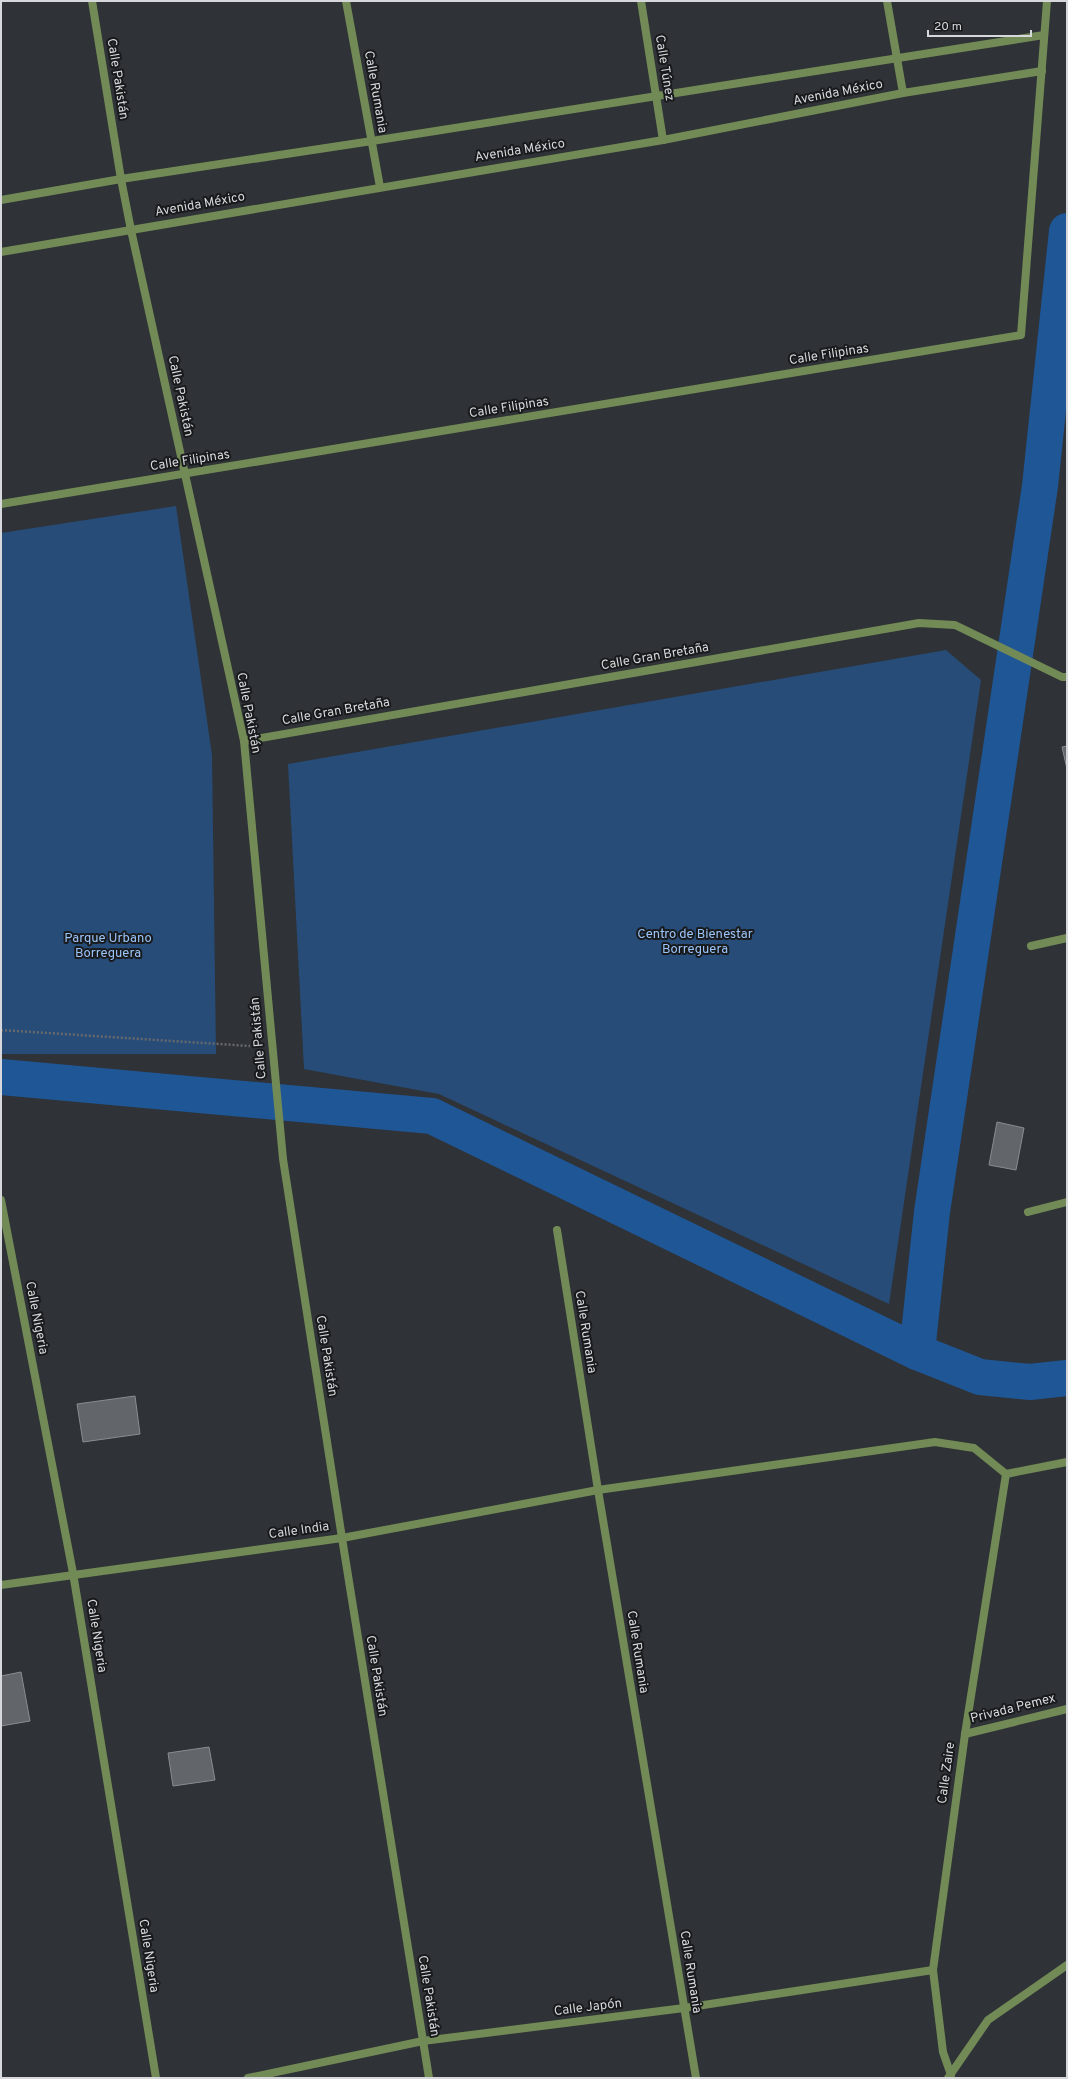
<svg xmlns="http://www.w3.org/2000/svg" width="1068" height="2079" font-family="Overpass,sans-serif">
<rect width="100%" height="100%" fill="#2f3236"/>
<g fill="#274c78">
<polygon points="176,506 212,755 216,1054 1,1054 1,533"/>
<polygon points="946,650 981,680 889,1304 439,1094 304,1069 288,764"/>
</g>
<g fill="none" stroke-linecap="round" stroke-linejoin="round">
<g stroke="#1f5695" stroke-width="36">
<polyline points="1,1077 432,1116 917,1352 980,1377 1030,1382 1067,1378"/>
<polyline points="917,1352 932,1212 1040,486 1067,231"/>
</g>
</g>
<g fill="#62666b" stroke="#898d92">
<polygon points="1067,746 1067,769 1062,747"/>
<polygon points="997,1122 1024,1128 1016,1170 989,1165"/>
<polygon points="135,1396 140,1434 83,1442 77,1404"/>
<polygon points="21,1672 30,1721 1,1726 1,1676"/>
<polygon points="209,1747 215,1780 173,1786 168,1753"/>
</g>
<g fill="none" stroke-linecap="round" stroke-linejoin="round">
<polyline stroke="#67696d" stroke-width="2.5" stroke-dasharray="2 2" stroke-linecap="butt" points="1,1030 250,1046"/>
<g stroke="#728a56" stroke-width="8">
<polyline points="346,1 380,187"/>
<polyline points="641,1 663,140"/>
<polyline points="887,1 903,93"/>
<polyline points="1,200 121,179 372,141 1044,35"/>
<polyline points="1,252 663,140 903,93 1042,71"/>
<polyline points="1,504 1021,335 1047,1"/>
<polyline points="244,741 919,623 955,625 1062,677 1067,677"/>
<polyline points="1031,946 1067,938"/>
<polyline points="1,1200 73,1573 156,2078"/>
<polyline points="1028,1212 1067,1202"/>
<polyline points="557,1230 598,1490 696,2078"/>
<polyline points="1006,1474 1067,1462"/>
<polyline points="1,1585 342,1538 598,1490 935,1442 974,1448 1006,1474"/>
<polyline points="965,1734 1067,1709"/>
<polyline points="951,2075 943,2052 933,1970 965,1734 1006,1474"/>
<polyline points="248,2078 423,2041 684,2008 933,1970"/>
</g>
<g stroke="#728a56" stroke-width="8">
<polyline points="92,1 121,179 131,230 244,741 283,1159 342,1538 429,2078"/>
<polyline points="948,2078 988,2020 1067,1965"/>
</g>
</g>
<g text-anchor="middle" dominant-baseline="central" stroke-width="4" stroke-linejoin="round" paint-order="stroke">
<g font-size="13" fill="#d6d8db" stroke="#181a1c">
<text transform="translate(664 68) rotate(81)">Calle Túnez</text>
<text transform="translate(117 79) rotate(81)">Calle Pakistán</text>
<text transform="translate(375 92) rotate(80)">Calle Rumania</text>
<text transform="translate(838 93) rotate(-11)">Avenida México</text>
<text transform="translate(520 151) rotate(-9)">Avenida México</text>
<text transform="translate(200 205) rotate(-10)">Avenida México</text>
<text transform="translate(829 355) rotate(-9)">Calle Filipinas</text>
<text transform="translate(180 396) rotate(78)">Calle Pakistán</text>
<text transform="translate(509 408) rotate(-9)">Calle Filipinas</text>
<text transform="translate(190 461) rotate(-9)">Calle Filipinas</text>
<text transform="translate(655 657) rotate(-10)">Calle Gran Bretaña</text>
<text transform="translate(336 712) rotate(-10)">Calle Gran Bretaña</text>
<text transform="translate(248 713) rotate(79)">Calle Pakistán</text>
<text transform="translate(259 1038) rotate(-95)">Calle Pakistán</text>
<text transform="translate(36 1318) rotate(79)">Calle Nigeria</text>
<text transform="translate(585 1332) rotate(81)">Calle Rumania</text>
<text transform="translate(326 1356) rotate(81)">Calle Pakistán</text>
<text transform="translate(299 1531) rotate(-8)">Calle India</text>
<text transform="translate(96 1636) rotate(81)">Calle Nigeria</text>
<text transform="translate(637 1652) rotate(81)">Calle Rumania</text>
<text transform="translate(376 1676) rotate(81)">Calle Pakistán</text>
<text transform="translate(1013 1709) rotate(-14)">Privada Pemex</text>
<text transform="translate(947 1773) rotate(-82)">Calle Zaire</text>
<text transform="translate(148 1956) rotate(81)">Calle Nigeria</text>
<text transform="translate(690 1972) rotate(81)">Calle Rumania</text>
<text transform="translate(428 1996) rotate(81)">Calle Pakistán</text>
<text transform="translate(588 2008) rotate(-7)">Calle Japón</text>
</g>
<g font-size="13" fill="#9bc5fb" stroke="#181a1c">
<text x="695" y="935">Centro de Bienestar<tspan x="695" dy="15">Borreguera</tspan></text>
<text x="108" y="939">Parque Urbano<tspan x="108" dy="15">Borreguera</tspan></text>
</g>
</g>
<rect width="1068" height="2079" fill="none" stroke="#d6d8db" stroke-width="4"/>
<path d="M928 30v6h103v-6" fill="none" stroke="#d6d8db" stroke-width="2"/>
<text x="934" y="30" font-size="12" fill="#d6d8db" stroke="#181a1c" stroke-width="3" paint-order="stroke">20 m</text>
</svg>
